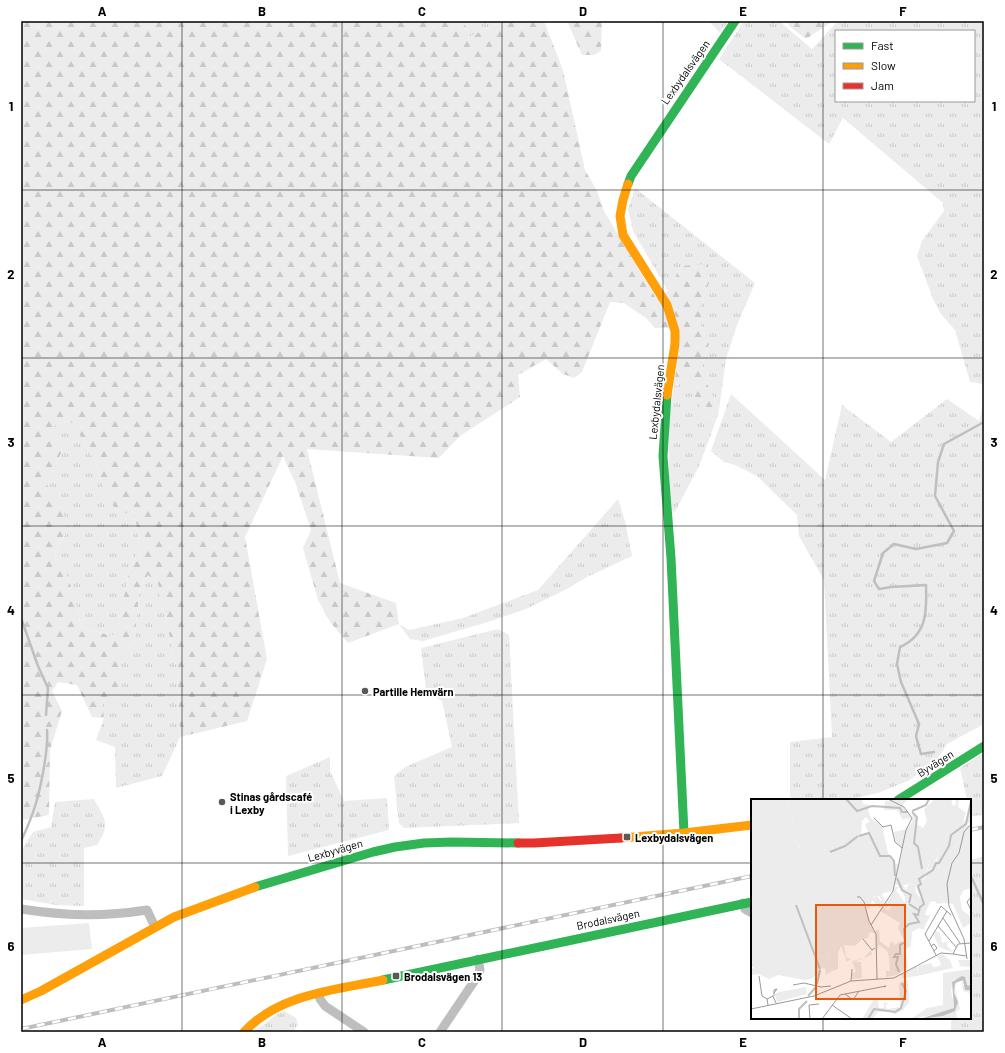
<svg xmlns="http://www.w3.org/2000/svg" width="1005" height="1053" font-family="Barlow,sans-serif">
<defs>
<pattern id="grass-tufts" width="24" height="20" patternUnits="userSpaceOnUse"><rect width="24" height="20" fill="#ececec"/><path d="M3 7l-1-3M5 7V3M7 7l1-3M15 17l-1-3M17 17v-4M19 17l1-3" fill="none" stroke="#c9c9c9"/></pattern>
<pattern id="forest-firs" width="22" height="20" patternUnits="userSpaceOnUse"><rect width="22" height="20" fill="#ececec"/><path d="M5 1l3.5 6h-7zM16 11l3.5 6h-7z" fill="#c9c9c9"/></pattern>
</defs>
<rect width="100%" height="100%" fill="#fff"/>
<g fill="url(#grass-tufts)" fill-rule="evenodd">
<polygon points="464,21 504,21 469,37"/>
<polygon points="709,21 728,21 720,33"/>
<path d="M744,21H779L812,49L838,21H984V384L970,382L955,330L941,314L933,299L917,256L922,241L944,211L943,203L843,118L829,144L719,59ZM836,31H974V101H836Z"/>
<polygon points="635,188 755,283 737,325 726,359 719,410 701,370 709,344 701,326 701,304 709,283 681,266 668,291 633,231 628,209"/>
<path d="M685,379C694,384 701,406 704,416L716,421L699,466L675,512L672,510L669,479V419L674,385L678,386L682,381Z"/>
<polygon points="731,394 825,480 842,405 891,442 947,399 979,421 984,401 984,724 947,744 938,758 910,780 878,793 847,800 790,800 790,742 832,737 824,580 799,536 797,515 757,476 735,465 724,462 711,451"/>
<polygon points="69,421 74,425 96,463 104,489 135,516 140,547 129,572 117,630 112,636 81,627 74,594 64,569 55,561 56,550 65,535 47,485 62,451 53,438 53,426"/>
<polygon points="618,499 625,521 632,556 585,578 569,588 526,609 491,621 423,641 410,639 399,624 409,630 463,618 538,590"/>
<polygon points="148,575 158,584 177,670 180,737 162,776 116,788 115,747 96,740 104,718 101,701 121,697 121,653 134,644 140,586"/>
<polygon points="498,629 509,635 519,823 404,828 399,823 397,808 394,776 405,767 452,747 442,701 438,699 426,689 421,648"/>
<polygon points="984,753 984,815 970,816 970,800 967,800 960,768"/>
<polygon points="330,757 330,771 344,801 387,798 389,830 288,856 286,776"/>
<path d="M94,799C105,819 111,825 97,845L84,848V906L56,905L21,899V851L33,832L51,827L55,802Z"/>
<polygon points="984,856 984,1032 951,1032 951,1018 970,1018 970,860"/>
<polygon points="284,1011 296,1018 298,1025 293,1032 254,1032 277,1014"/>
</g>
<g fill="url(#forest-firs)" fill-rule="evenodd">
<path d="M21,21H464L469,37L504,21H544L563,70L585,170L597,191L604,211L656,298L668,291L681,266L708,264L709,283L701,304V326L709,344L701,370L719,410L716,421L704,416L688,381L685,379L682,381L678,386L674,385L680,342L668,328H655L647,319L624,303L610,302L582,372L574,378L563,374L546,359L518,375L520,397L460,436L439,458L307,449L340,583L396,603L399,624L348,643L330,622L318,600L303,548L311,530L295,482L283,456L245,537L267,659L247,721L180,737L177,670L158,584L148,575L140,586L134,644L121,653V697L102,701L104,718L92,717L77,685L58,682L52,691L62,711L50,750L49,815L22,820L21,810ZM69,421L74,425L96,463L104,489L115,509L135,516L140,547L129,572L117,630L112,636L81,627L74,594L64,569L55,561L56,550L69,527L60,506L47,485L62,451L53,438V426Z"/>
<polygon points="567,21 602,21 601,51 594,55 582,55"/>
<polygon points="788,21 833,21 806,39 789,26"/>
</g>
<polygon fill="#ececec" points="89,923 92,949 21,955 21,928"/>
<g fill="none" stroke-linecap="round" stroke-linejoin="round">
<g stroke="#bfbfbf" stroke-width="2.5">
<polyline points="984,310 984,314"/>
<polyline points="21,618 38,666 48,688 46,715"/>
<path d="M934,752L921,754L916,736L919,724L901,682L897,664L900,647C927,635 927,612 926,585L891,587L879,589L874,581L883,553L894,544L916,549L947,543L954,531L935,496L938,462L944,444L984,422"/>
<path d="M21,841C34,814 39,796 44,767C46,755 48,742 47,730"/>
<polyline points="970,874 984,905"/>
</g>
<g stroke="#bebebe" stroke-width="9">
<polyline points="743,903 745,909 752,913"/>
<path d="M21,909C66,916 102,917 147,910L155,927"/>
<polyline points="319,993 320,999 325,1006 364,1032"/>
<polyline points="440,1032 477,977 480,970 478,959"/>
</g>
<g stroke="#30b455" stroke-width="9">
<polyline points="628,184 631,176 735,21"/>
<polyline points="667,395 663,456 671,558 684,833"/>
<polyline points="898,800 984,746"/>
<polyline points="255,887 373,852 395,847 424,843 452,842 518,843"/>
<polyline points="383,980 752,902"/>
</g>
<g stroke="#ff9f0a" stroke-width="9">
<polyline points="628,184 623,200 620,216 623,235 667,305 675,331 675,344 667,395"/>
<polyline points="621,838 684,833 752,825"/>
<polyline points="21,1000 41,991 174,917 255,887"/>
<path d="M244,1032C279,994 335,990 383,980"/>
</g>
<polyline stroke="#e5322d" stroke-width="9" points="518,843 534,843 621,838"/>
<defs>
<g id="rail">
<polyline points="970,830 984,827"/>
<polyline points="21,1029 752,876"/>
</g>
</defs>
<use href="#rail" stroke="#bebebe" stroke-width="4"/>
<use href="#rail" stroke="#fff" stroke-width="2.5" stroke-dasharray="8" stroke-linecap="butt"/>
</g>
<path fill="none" stroke="#000" stroke-width="1" stroke-opacity="0.55" d="M182,21V1032M342,21V1032M502,21V1032M663,21V1032M823,21V800M21,190H984M21,358H984M21,526H984M21,695H984M21,863H752M970,863H984M823,1018V1032"/>
<g fill="#595959" stroke="#fff" stroke-width="1.5">
<circle cx="365" cy="691" r="4"/>
<circle cx="222" cy="802" r="4"/>
<rect x="623" y="833" width="8" height="8" rx="2"/>
<rect x="392" y="972" width="8" height="8" rx="2"/>
</g>
<g text-anchor="middle" dominant-baseline="central" stroke-width="4" stroke-linejoin="round" paint-order="stroke">
<g font-size="11" fill="#000" stroke="#fff">
<text transform="translate(685 72) rotate(-55)">Lexbydalsvägen</text>
<text transform="translate(656 402) rotate(-84)">Lexbydalsvägen</text>
<text transform="translate(935 763) rotate(-32)">Byvägen</text>
<text transform="translate(335 850) rotate(-16)">Lexbyvägen</text>
<text transform="translate(608 919) rotate(-12)">Brodalsvägen</text>
</g>
<g font-size="11" font-weight="bold" fill="#000" stroke="#fff" text-anchor="start">
<text x="373" y="691">Partille Hemvärn</text>
<text x="230" y="796">Stinas gårdscafé<tspan x="230" dy="13">i Lexby</tspan></text>
<text x="635" y="837">Lexbydalsvägen</text>
<text x="404" y="976">Brodalsvägen 13</text>
</g>
</g>
<g transform="translate(751 799)">
<rect width="220" height="220" fill="#fff"/>
<path d="M220,0V23L200,34L178,72L181,80L190,68H195L194,91L187,99L194,104L186,105L184,102L179,103L174,115L177,117L180,115L172,131L168,129L161,133L160,147L154,150L157,168L146,176L135,178V172H139L138,158L136,152L128,146L125,152L126,140L138,149L140,142L144,146L149,142L152,143L153,141L147,129L149,124L129,112L132,107L137,111L147,100L154,104V98L158,96L156,105L161,97L158,89H155L158,86L164,85L165,94L175,105L170,97V81L174,80L179,61L198,33L215,21ZM125,96L130,102L135,101L129,109L121,101ZM70,144L77,152L75,163L70,156ZM120,151L121,156L103,163H110L111,179L101,180V174L105,173L101,162L113,159ZM191,155L199,161L202,169L166,177L167,167L180,164L182,168L188,167L190,165L186,157ZM78,157L81,172L75,176L74,169ZM166,167V177L151,179L150,175ZM220,170V187L216,186L214,179L202,181L200,191L203,209L192,214L160,220L176,209L192,206V174ZM157,181L158,203L152,211L144,215L140,212L127,213L121,220H111L123,200H127L128,209H133V203L137,204L134,206L136,210L149,208L148,184Z" fill="#ececec"/>
<path d="M0,0H22L31,23L50,51L45,41L41,15L35,0H111L112,5L119,6L117,11L120,19L131,27L137,54L143,61V64L148,66L152,50L145,43L143,33L156,30L161,23L162,13L166,18V25L172,29L176,22L173,10L184,0H200L202,7L205,5V0H208L207,8L215,14L212,23L198,33L179,61L173,80L170,81L171,87L168,96L164,85L152,86L155,91L157,88L160,92L159,104L156,105L158,96L154,98L148,88L145,91L154,104L147,100L145,104L135,109L134,105L142,94L143,89L148,87L144,85L142,92L132,94L131,97L134,100L132,103L128,97H123L118,111L112,103L123,133L128,130L129,144L125,141V135L119,133L117,139L111,140L104,147L93,146L95,158L100,160L96,163L90,147L87,154V170L81,172L78,158L74,170L70,168L69,179H67L66,175L60,180L53,181L27,176L18,180L7,175L0,176V170L4,169L0,167V164H3L0,163ZM115,18L119,23L114,25L117,33L110,36L111,22ZM75,46H81L82,53L71,60ZM70,144L77,152L75,163L70,156ZM146,0H157L151,7L160,18L158,21L156,19L152,21L146,11H133L134,2ZM216,23L217,28L220,24V89L213,91L209,98L211,111L220,118V124L212,129L202,105L194,104L187,99L194,91L192,81L194,68H190L181,80H176L181,65L186,61L187,55L200,34ZM185,132L189,134L191,144L196,142V147L203,154L188,148L183,136ZM207,161H220V168L207,167L209,166ZM212,181V186L220,191V203L218,194L212,192L211,182L206,183L204,189L209,210L205,213L206,220H173L192,217L204,211L206,206L203,194L204,184L207,182Z" fill="#ececec" fill-rule="evenodd"/>
<path d="M22,0H35L41,15L45,41L50,51L31,23ZM75,46H81L82,53L71,60Z" fill="#ececec"/>
<path d="M55,188L56,195L26,203L24,195L28,193Z" fill="#ececec"/>
<path d="M211,177L214,178L216,186L220,187V191H214L212,181L204,184L203,194L207,203L204,212L192,217L169,220L203,209L201,183Z" fill="#bfbfbf"/>
<path fill="none" stroke="#bfbfbf" stroke-width="2" d="M95,0L106,12L121,7L149,9L151,13H157M161,12L175,6L178,0M161,13L166,18L163,44L167,48L171,70M108,37L118,34L129,57H139L143,62L144,77M79,53L94,47L107,37M146,79L151,91L160,96L158,104M158,105L169,112M45,106L69,170M148,173L145,165L147,158H143L145,155H149V146L154,143L153,130L158,125L168,123L163,115L167,116L169,108L173,105L167,87L170,85L168,80L182,71L185,64H188L198,47L200,36L215,25L220,2M66,185L69,171M57,197L65,188M48,220V210L56,202M117,220L123,210L144,213L150,209L155,192L151,184"/>
<path fill="none" stroke="#999" stroke-width="1" d="M123,19L132,28L140,26L144,43L151,49M106,98H109L113,103L118,122L125,135L126,180M220,98L216,103L220,111M192,119L209,144M120,126L142,92L155,31L161,19L153,8L137,0M187,127L205,148M112,140L121,151L124,149M178,142L196,112M180,147L183,145L186,149L183,152M202,155L215,157M185,156L174,135L190,107L200,116M216,160L213,140L198,107L196,85L201,64L208,54L213,33L220,25M8,177L11,197L16,200M100,182L101,170M42,186L53,184L70,188L80,187M23,194L26,190L23,191V197M94,195L102,201L108,192M17,206L16,200L22,197L25,204M81,206L101,220M0,210L63,197L100,182L143,179L190,154L202,155L207,145L220,144M59,220L58,206L68,205M71,220L89,196L135,187L133,188"/>
<path fill="#e8590c" fill-opacity="0.15" stroke="#e8590c" stroke-width="2" d="M65,106H154V200H65Z"/>
<rect width="220" height="220" fill="none" stroke="#000" stroke-width="2"/>
</g>
<rect width="1005" height="1053" fill="none" stroke="#ffffff" stroke-width="44"/>
<rect x="835" y="30" width="140" height="72" fill="#ffffff" stroke="#999999"/>
<rect x="843" y="43" width="20" height="6" fill="#30b455" stroke="#999999"/>
<text x="871" y="50" font-size="12" fill="#000000">Fast</text>
<rect x="843" y="63" width="20" height="6" fill="#ff9f0a" stroke="#999999"/>
<text x="871" y="70" font-size="12" fill="#000000">Slow</text>
<rect x="843" y="83" width="20" height="6" fill="#e5322d" stroke="#999999"/>
<text x="871" y="90" font-size="12" fill="#000000">Jam</text>
<rect x="22" y="22" width="961" height="1009" fill="none" stroke="#000" stroke-width="1.5"/>
<g font-size="13" text-anchor="middle" font-weight="bold" fill="#000">
<text x="102" y="16">A</text>
<text x="262" y="16">B</text>
<text x="422" y="16">C</text>
<text x="583" y="16">D</text>
<text x="743" y="16">E</text>
<text x="903" y="16">F</text>
<text x="11" y="111">1</text>
<text x="994" y="111">1</text>
<text x="11" y="279">2</text>
<text x="994" y="279">2</text>
<text x="11" y="447">3</text>
<text x="994" y="447">3</text>
<text x="11" y="615">4</text>
<text x="994" y="615">4</text>
<text x="11" y="783">5</text>
<text x="994" y="783">5</text>
<text x="11" y="951">6</text>
<text x="994" y="951">6</text>
<text x="102" y="1047">A</text>
<text x="262" y="1047">B</text>
<text x="422" y="1047">C</text>
<text x="583" y="1047">D</text>
<text x="743" y="1047">E</text>
<text x="903" y="1047">F</text>
</g>
</svg>
